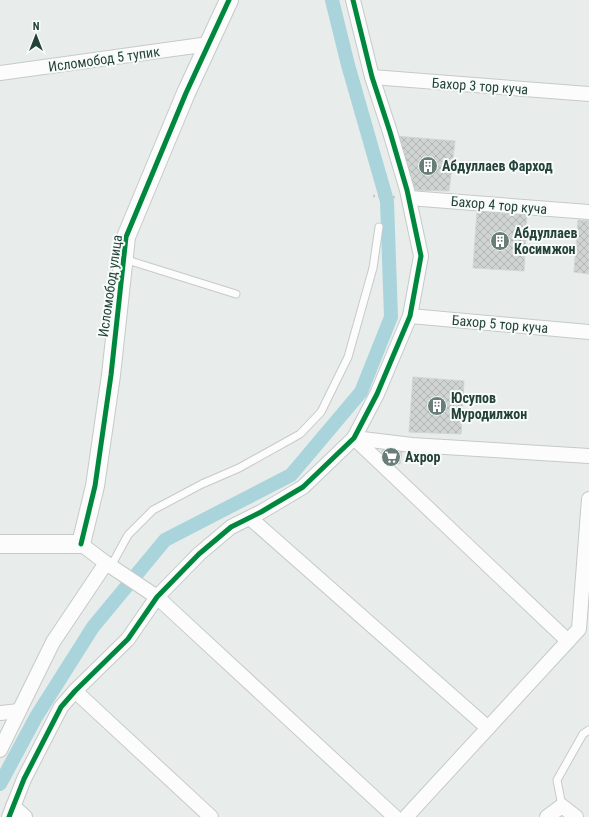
<svg xmlns="http://www.w3.org/2000/svg" width="589" height="817" font-family="'Roboto Condensed',sans-serif">
<defs>
<pattern id="building-cross-hatch" width="8" height="8" patternUnits="userSpaceOnUse"><rect width="8" height="8" fill="#cfd4d2"/><path d="M0 0l8 8M0 8l8-8" fill="none" stroke="#b2b7b5"/></pattern>
</defs>
<rect width="100%" height="100%" fill="#e8edeb"/>
<g fill="none" stroke-linecap="round" stroke-linejoin="round">
<polyline stroke="#a9d4db" stroke-width="14" points="0,784 36,717 93,627 165,540 291,475 361,392 391,317 387,201 348,65 332,0"/>
</g>
<g fill="url(#building-cross-hatch)" stroke="#d1d6d4">
<polygon points="395,136 455,141 449,191 410,190"/>
<polygon points="477,211 527,215 524,271 473,268"/>
<polygon points="578,220 589,221 589,274 574,272"/>
<polygon points="413,377 464,381 461,434 409,432"/>
<polygon points="382,450 402,452 400,464 381,463"/>
</g>
<g fill="none" stroke-linecap="round" stroke-linejoin="round">
<defs>
<g id="service">
<polyline points="124,259 236,294"/>
<polyline points="111,566 128,535 153,510 202,484 239,468 300,434 321,412 348,357 373,268 379,227"/>
<polyline points="562,806 557,780 583,734 589,730"/>
</g>
<g id="minor">
<polyline points="0,73 209,44"/>
<polyline points="372,77 589,94"/>
<polyline points="409,198 589,212"/>
<polyline points="410,316 589,332"/>
<polyline points="354,438 568,641"/>
<polyline points="354,438 412,445 589,456"/>
<polyline points="250,518 488,728"/>
<polyline points="106,563 157,597 395,817"/>
<polyline points="75,691 211,817"/>
<polyline points="0,713 19,711"/>
<polyline points="0,750 53,642 106,563 81,544"/>
<polyline points="13,806 25,817"/>
<polyline points="9,817 24,779 61,707 75,691 128,639 157,597 199,554 231,527 261,512 303,487 354,438 377,394 410,316 421,256 407,190 390,132 372,77 353,0"/>
<polyline points="406,817 579,629 589,499"/>
<polyline points="547,817 562,806 576,817"/>
</g>
<polyline id="tertiary" points="0,544 81,544 95,486 111,375 126,237 186,93 229,0"/>
</defs>
<use href="#service" stroke="#c5cac8" stroke-width="9"/>
<use href="#minor" stroke="#c5cac8" stroke-width="16"/>
<use href="#tertiary" stroke="#c5cac8" stroke-width="20"/>
<polyline stroke="#c3ccca" stroke-width="2.5" stroke-dasharray="2 3" stroke-linecap="butt" points="373,196 395,197"/>
<use href="#service" stroke="#fcfcfc" stroke-width="7"/>
<use href="#minor" stroke="#fcfcfc" stroke-width="14"/>
<use href="#tertiary" stroke="#fcfcfc" stroke-width="18"/>
<defs>
<g id="cycleway">
<polyline points="81,544 95,486 111,375 126,237 186,93 229,0"/>
<polyline points="9,817 24,779 61,707 75,691 128,639 157,597 199,554 231,527 261,512 303,487 354,438 377,394 410,316 421,256 407,190 390,132 372,77 353,0"/>
</g>
</defs>
<use href="#cycleway" stroke="#f7fbf9" stroke-width="8"/>
<use href="#cycleway" stroke="#00873e" stroke-width="5"/>
</g>
<defs>
<symbol id="building-disc" viewBox="-11 -11 22 22"><circle r="9.5" fill="#697e78" stroke="#f7fbf9"/><path d="M-4-6H4V6H1V3H-1V6H-4ZM-2.5-4.3h1.7v1.8h-1.7ZM.8-4.3h1.7v1.8H.8ZM-2.5-1h1.7V.8h-1.7ZM.8-1h1.7V.8H.8Z" fill="#fff"/></symbol>
<symbol id="supermarket-disc" viewBox="-11 -11 22 22"><circle r="9.5" fill="#697e78" stroke="#f7fbf9"/><path d="M-6-5.5h2.5l.6 2H6L4.5 2H-2.5L-4.4-4H-6ZM-1.5 3.2a1.3 1.3 0 1 0 .1 0ZM3 3.2a1.3 1.3 0 1 0 .1 0Z" fill="#fff"/></symbol>
</defs>
<g fill-rule="evenodd">
<use href="#building-disc" x="417" y="155" width="22" height="22"/>
<use href="#building-disc" x="489" y="230" width="22" height="22"/>
<use href="#building-disc" x="426" y="395" width="22" height="22"/>
<use href="#supermarket-disc" x="380" y="446" width="22" height="22"/>
</g>
<g text-anchor="middle" dominant-baseline="central" stroke-width="4" stroke-linejoin="round" paint-order="stroke">
<g font-size="14" fill="#24423a" stroke="#f7fbf9">
<text transform="translate(104 59) rotate(-8)">Исломобод 5 тупик</text>
<text transform="translate(480 86) rotate(4)">Бахор 3 тор куча</text>
<text transform="translate(499 205) rotate(5)">Бахор 4 тор куча</text>
<text transform="translate(110 286) rotate(-82)">Исломобод улица</text>
<text transform="translate(500 324) rotate(5)">Бахор 5 тор куча</text>
</g>
<g font-size="14" font-weight="bold" fill="#24423a" stroke="#f7fbf9" text-anchor="start">
<text x="442" y="166">Абдуллаев Фарход</text>
<text x="514" y="233">Абдуллаев<tspan x="514" dy="16">Косимжон</tspan></text>
<text x="451" y="398">Юсупов<tspan x="451" dy="16">Муродилжон</tspan></text>
<text x="405" y="457">Ахрор</text>
</g>
</g>
<g transform="translate(36 36)" stroke="#f7fbf9" stroke-width="3" paint-order="stroke">
<path d="M0-3L7 15L0 10L-7 15Z" fill="#24423a"/>
<text y="-6" font-size="11" font-weight="bold" text-anchor="middle" fill="#24423a">N</text>
</g>
</svg>
